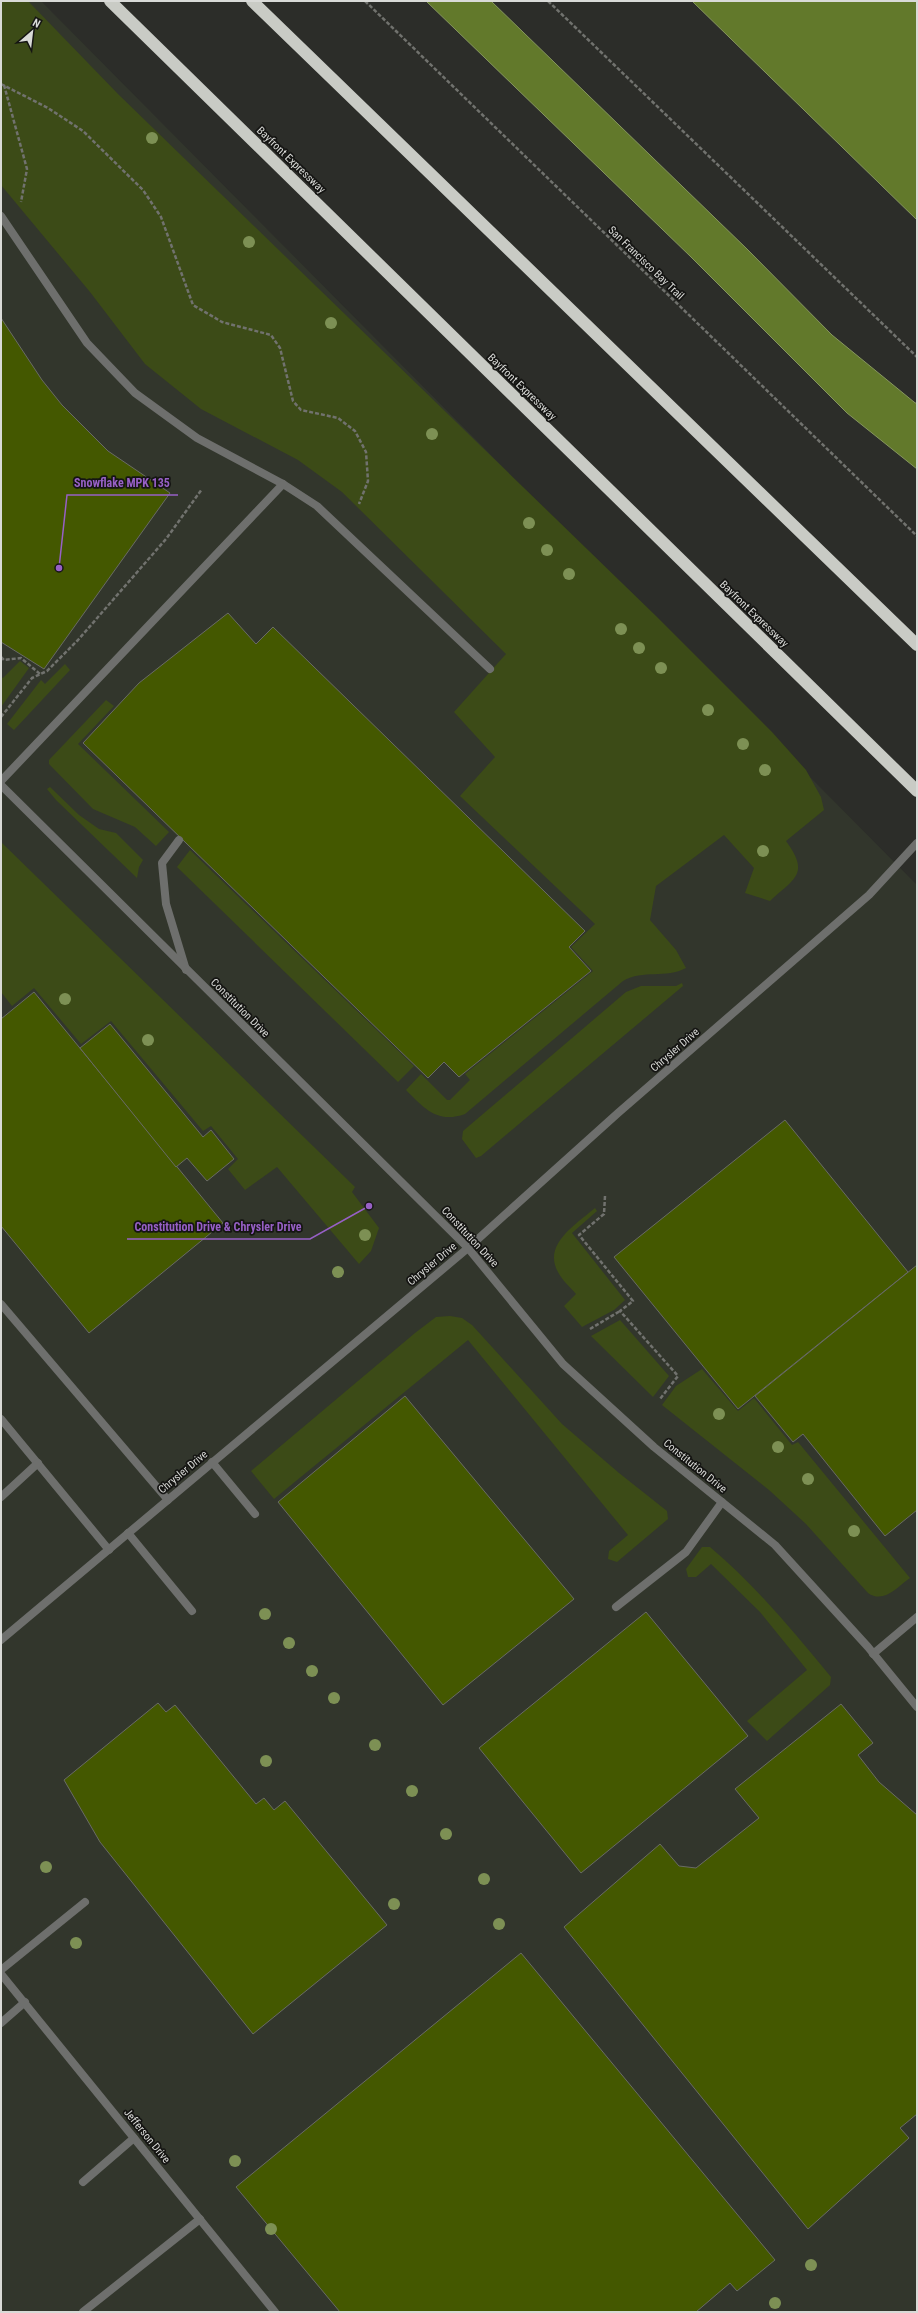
<svg xmlns="http://www.w3.org/2000/svg" width="918" height="2313" font-family="'Roboto Condensed',sans-serif">
<rect width="100%" height="100%" fill="#2c2d29"/>
<polygon fill="#32362c" points="1,1 41,1 917,885 917,2312 1,2312"/>
<g fill="#3c4b17">
<path d="M1,1H28L118,94L656,616L772,732L806,770L821,797L824,810L786,841C810,874 795,878 770,901L745,893L754,868L724,835L656,886L650,920L676,950L686,968C666,979 643,969 623,981L465,1114C437,1124 424,1108 406,1090L421,1074L447,1100H450L470,1080L465,1074L593,971L571,947L595,924L460,796L495,757L454,712L506,654L342,492L298,460L201,409L145,364L90,292L1,185Z"/>
<polygon points="20,661 29,668 1,707 1,677 3,678"/>
<polygon points="65,664 70,670 14,730 7,724 41,680 45,684"/>
<polygon points="106,700 114,706 78,744 169,832 156,846 135,827 93,809 49,764 49,760"/>
<polygon points="50,787 79,815 99,829 116,833 143,860 139,867 137,878 56,800 47,789"/>
<polygon points="1,842 355,1187 352,1192 379,1228 371,1251 359,1264 277,1167 245,1190 228,1169 238,1159 211,1126 203,1131 111,1021 81,1044 34,988 12,1006 1,992"/>
<polygon points="190,850 414,1066 398,1082 177,867"/>
<polygon points="682,983 683,986 481,1156 476,1158 462,1139 463,1131 626,992 641,986 676,986"/>
<path d="M595,1208L597,1211L572,1233L625,1300L614,1310L582,1327L564,1306L576,1294C570,1287 562,1280 558,1272C542,1244 578,1223 595,1208Z"/>
<polygon points="450,1316 462,1318 472,1325 562,1424 619,1473 667,1511 668,1519 617,1562 608,1559 609,1551 628,1535 468,1340 274,1499 251,1471 415,1333 436,1317"/>
<polygon points="620,1320 669,1376 653,1397 591,1336"/>
<path d="M702,1369L738,1411L754,1398L792,1445L798,1442L910,1578C897,1587 884,1604 868,1593L806,1524L769,1490L662,1405L676,1386Z"/>
<path d="M702,1547H710C756,1586 793,1631 831,1677L830,1685L767,1741L747,1721L807,1670L760,1612L711,1564L696,1577H688L686,1569Z"/>
</g>
<g fill="#62792b" stroke="#86965f">
<polygon points="426,1 491,1 747,249 832,335 914,402 917,404 917,469 847,413 691,257"/>
<polygon points="692,1 917,1 917,220"/>
</g>
<g fill="#445800" stroke="#696b65">
<polygon points="1,318 42,380 62,405 108,451 170,493 44,669 1,642"/>
<polygon points="228,613 256,644 273,627 585,931 569,947 591,971 459,1077 444,1062 428,1078 83,743 139,683"/>
<polygon points="34,992 223,1223 89,1333 1,1226 1,1019"/>
<polygon points="110,1024 203,1137 211,1130 234,1159 207,1181 187,1158 176,1167 80,1048"/>
<polygon points="785,1120 908,1272 738,1409 614,1257"/>
<polygon points="917,1265 917,1510 885,1536 803,1434 793,1442 755,1396"/>
<polygon points="405,1396 574,1599 443,1705 278,1502"/>
<polygon points="646,1612 748,1736 581,1873 479,1748"/>
<polygon points="158,1703 166,1712 175,1705 256,1804 264,1798 274,1810 285,1801 387,1925 253,2034 100,1842 64,1780"/>
<polygon points="841,1704 873,1743 858,1755 879,1782 917,1815 917,2114 900,2128 909,2138 808,2229 564,1927 660,1844 679,1866 696,1868 759,1818 735,1789"/>
<polygon points="521,1953 775,2260 737,2291 730,2283 696,2312 340,2312 236,2187"/>
</g>
<g fill="none" stroke-linecap="round" stroke-linejoin="round">
<g stroke="#71726e" stroke-width="2.5" stroke-dasharray="4 2" stroke-linecap="butt">
<polyline points="365,1 917,536"/>
<polyline points="548,1 917,357"/>
<polyline points="1,84 48,108 83,131 143,190 161,217 193,305 222,322 271,335 280,348 293,401 301,410 338,418 355,431 366,452 368,481 359,504"/>
<polyline points="4,85 27,169 21,202"/>
<polyline points="1,657 4,660 21,658 40,674"/>
<polyline points="1,717 32,678 47,671 78,640 166,539 202,489"/>
<polyline points="605,1196 604,1214 579,1235 633,1301 620,1311 678,1376 660,1399"/>
<polyline points="590,1329 620,1311"/>
</g>
<g stroke="#6e6f6d" stroke-width="8">
<polyline points="1,216 87,343 135,393 197,438 283,484 317,506 490,669"/>
<polyline points="1,781 283,484"/>
<polyline points="179,840 162,863 166,904 186,970"/>
<polyline points="1,1304 168,1500"/>
<polyline points="1,1419 109,1550"/>
<polyline points="212,1462 255,1514"/>
<polyline points="1,1497 38,1463"/>
<polyline points="128,1533 192,1611"/>
<polyline points="616,1607 686,1552 722,1502"/>
<polyline points="873,1654 917,1617"/>
<polyline points="1,1970 85,1902"/>
<polyline points="1,2023 25,2002"/>
<polyline points="83,2182 134,2138"/>
<polyline points="83,2312 200,2219"/>
</g>
<g stroke="#6e6f6d" stroke-width="8">
<polyline points="1,785 468,1248 563,1364 654,1447 775,1545 868,1647 917,1707"/>
<polyline points="1,1640 468,1248 618,1113 869,895 917,843"/>
<polyline points="1,1974 275,2312"/>
</g>
<g stroke="#c9cbc5" stroke-width="12">
<polyline points="110,1 917,791"/>
<polyline points="252,1 917,645"/>
</g>
</g>
<g fill="#7d9054">
<circle cx="152" cy="138" r="6"/>
<circle cx="249" cy="242" r="6"/>
<circle cx="331" cy="323" r="6"/>
<circle cx="432" cy="434" r="6"/>
<circle cx="529" cy="523" r="6"/>
<circle cx="547" cy="550" r="6"/>
<circle cx="569" cy="574" r="6"/>
<circle cx="621" cy="629" r="6"/>
<circle cx="639" cy="648" r="6"/>
<circle cx="661" cy="668" r="6"/>
<circle cx="708" cy="710" r="6"/>
<circle cx="743" cy="744" r="6"/>
<circle cx="765" cy="770" r="6"/>
<circle cx="763" cy="851" r="6"/>
<circle cx="65" cy="999" r="6"/>
<circle cx="148" cy="1040" r="6"/>
<circle cx="365" cy="1235" r="6"/>
<circle cx="338" cy="1272" r="6"/>
<circle cx="719" cy="1414" r="6"/>
<circle cx="778" cy="1447" r="6"/>
<circle cx="808" cy="1479" r="6"/>
<circle cx="854" cy="1531" r="6"/>
<circle cx="265" cy="1614" r="6"/>
<circle cx="289" cy="1643" r="6"/>
<circle cx="312" cy="1671" r="6"/>
<circle cx="334" cy="1698" r="6"/>
<circle cx="375" cy="1745" r="6"/>
<circle cx="266" cy="1761" r="6"/>
<circle cx="412" cy="1791" r="6"/>
<circle cx="446" cy="1834" r="6"/>
<circle cx="46" cy="1867" r="6"/>
<circle cx="484" cy="1879" r="6"/>
<circle cx="394" cy="1904" r="6"/>
<circle cx="499" cy="1924" r="6"/>
<circle cx="76" cy="1943" r="6"/>
<circle cx="235" cy="2161" r="6"/>
<circle cx="271" cy="2229" r="6"/>
<circle cx="811" cy="2265" r="6"/>
<circle cx="775" cy="2303" r="6"/>
</g>
<g text-anchor="middle" dominant-baseline="central" stroke-width="3.5" stroke-linejoin="round" paint-order="stroke">
<g font-size="11" fill="#d9dad7" stroke="#151513">
<text transform="translate(291 160) rotate(44)">Bayfront Expressway</text>
<text transform="translate(646 263) rotate(44)">San Francisco Bay Trail</text>
<text transform="translate(522 387) rotate(44)">Bayfront Expressway</text>
<text transform="translate(754 614) rotate(44)">Bayfront Expressway</text>
<text transform="translate(240 1008) rotate(45)">Constitution Drive</text>
<text transform="translate(675 1050) rotate(-41)">Chrysler Drive</text>
<text transform="translate(470 1237) rotate(47)">Constitution Drive</text>
<text transform="translate(432 1264) rotate(-40)">Chrysler Drive</text>
<text transform="translate(695 1466) rotate(39)">Constitution Drive</text>
<text transform="translate(183 1472) rotate(-40)">Chrysler Drive</text>
<text transform="translate(147 2136) rotate(51)">Jefferson Drive</text>
</g>
</g>
<path fill="none" stroke="#9760c6" stroke-width="1.5" d="M59 568L67 495H178M369 1206L310 1239H127"/>
<g fill="#9760c6" stroke="#151513" stroke-width="1.5">
<circle cx="59" cy="568" r="4"/>
<circle cx="369" cy="1206" r="4"/>
</g>
<g font-size="12" text-anchor="middle" font-weight="bold" fill="#9760c6" stroke="#151513" stroke-width="3.5" stroke-linejoin="round" paint-order="stroke">
<text x="122" y="487">Snowflake MPK 135</text>
<text x="218" y="1231">Constitution Drive &amp; Chrysler Drive</text>
</g>
<rect width="918" height="2313" fill="none" stroke="#d9dad7" stroke-width="4"/>
<g transform="translate(32 32) rotate(28)" stroke="#151513" stroke-width="3" paint-order="stroke">
<path d="M0-3L7 15L0 10L-7 15Z" fill="#d9dad7"/>
<text y="-6" font-size="11" font-weight="bold" text-anchor="middle" fill="#d9dad7">N</text>
</g>
</svg>
